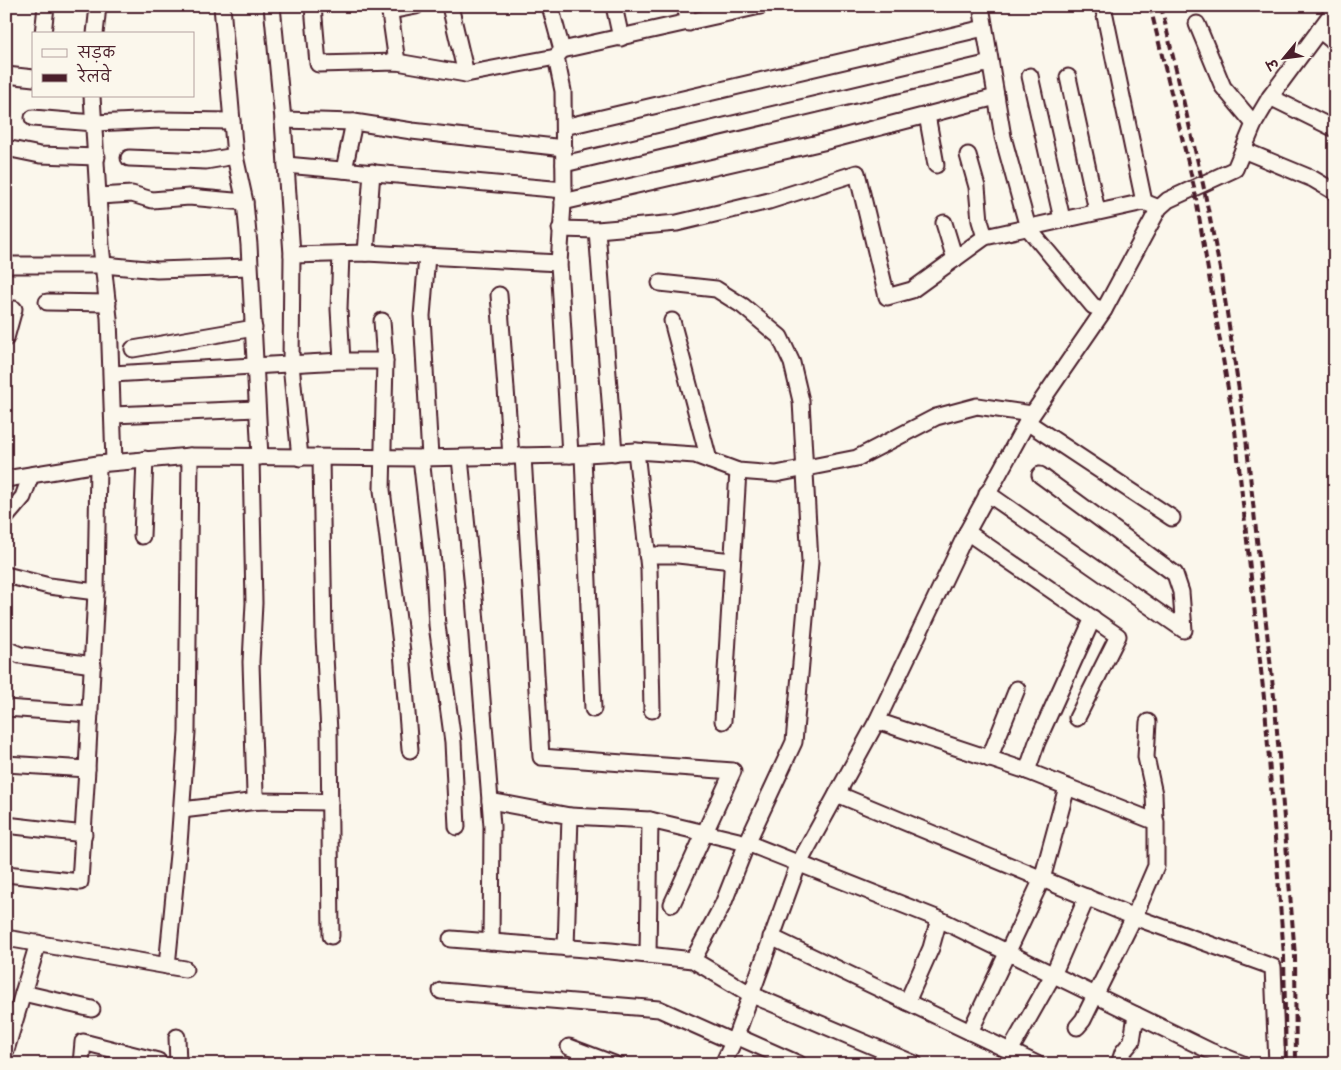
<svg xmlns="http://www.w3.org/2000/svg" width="1341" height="1070" font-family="Sriracha,'Playpen Sans Deva',sans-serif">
<rect width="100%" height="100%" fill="#fbf7ec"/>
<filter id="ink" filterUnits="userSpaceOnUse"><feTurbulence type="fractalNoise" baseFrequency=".02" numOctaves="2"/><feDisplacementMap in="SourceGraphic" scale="10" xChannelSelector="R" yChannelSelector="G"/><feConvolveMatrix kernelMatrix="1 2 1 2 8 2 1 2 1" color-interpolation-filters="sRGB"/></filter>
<g filter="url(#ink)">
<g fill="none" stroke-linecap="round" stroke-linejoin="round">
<defs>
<g id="minor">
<polyline points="222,6 235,156 245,202 249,245 260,457"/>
<polyline points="272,6 283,120 292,255 291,364 300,458"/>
<polyline points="313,6 318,64 397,62 466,74 556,57"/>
<polyline points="389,6 397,62"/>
<polyline points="450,6 466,74"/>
<polyline points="550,6 562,50 556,57 563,91 564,190 559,263 570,455"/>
<polyline points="614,6 621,38"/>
<polyline points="685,6 689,23"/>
<polyline points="981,6 1003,137 1028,228 1093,306 1104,310"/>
<polyline points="1103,6 1144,202"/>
<polyline points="390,11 416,6"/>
<polyline points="1197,24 1223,87 1254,124"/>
<polyline points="1319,30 1335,43"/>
<polyline points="43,34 46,6"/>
<polyline points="95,34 98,6"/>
<polyline points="562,50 760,6"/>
<polyline points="6,75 34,78"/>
<polyline points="1030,76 1062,219"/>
<polyline points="1068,77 1097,211"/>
<polyline points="92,96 101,245 109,318 114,462"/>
<polyline points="1270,97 1335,129"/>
<polyline points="927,115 936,165"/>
<polyline points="33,118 94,123 160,120 232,121"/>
<polyline points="283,120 354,122 412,131 564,148"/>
<polyline points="564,127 984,28"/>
<polyline points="6,148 40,155 97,157"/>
<polyline points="1243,150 1313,179 1335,192"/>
<polyline points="968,155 977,187 980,221 985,237"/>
<polyline points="129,158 206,161 235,156"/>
<polyline points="564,164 990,63"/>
<polyline points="286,165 564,190"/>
<polyline points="344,170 354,122"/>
<polyline points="99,196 132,194 152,200 189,197 245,202"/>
<polyline points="563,202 823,142 996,97"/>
<polyline points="944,223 955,259"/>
<polyline points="560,229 597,230 677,223 769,201 857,173 887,297 912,290 985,237 1144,202 1159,208"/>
<polyline points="597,230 614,453"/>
<polyline points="366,253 372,172"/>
<polyline points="341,254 339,309 342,361"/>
<polyline points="292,255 366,253 559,263"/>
<polyline points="427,256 422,316 430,457"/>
<polyline points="6,265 104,265 157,270 249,267"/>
<polyline points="660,283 716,289 743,306 780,337 792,363 801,401 810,562 794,742 747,843 723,904 693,960"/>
<polyline points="499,295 511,456"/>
<polyline points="47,302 108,303"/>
<polyline points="382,321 385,361 382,490 402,652 410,750"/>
<polyline points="672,321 709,460"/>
<polyline points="6,338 14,309"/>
<polyline points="133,349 254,328"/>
<polyline points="112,374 342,361 385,361"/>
<polyline points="113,415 257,409"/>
<polyline points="1027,422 1172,518"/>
<polyline points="636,451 649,569 652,710"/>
<polyline points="583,455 593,709"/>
<polyline points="523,456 541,757 733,771 672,904"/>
<polyline points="251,457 254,603 251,662 255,794 258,801"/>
<polyline points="321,458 324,637 329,732 331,936"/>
<polyline points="421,458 434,571 437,625 453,742 457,827"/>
<polyline points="460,458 474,598 492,826 491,942"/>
<polyline points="6,479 98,464 190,456 421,458 570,455 636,451 695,455 738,471 776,474 857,458 936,417 977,406 1032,414"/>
<polyline points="987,493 1184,630 1181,592 1175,574 1040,475"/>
<polyline points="6,517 23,497 31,475"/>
<polyline points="967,532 1118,636 1077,718"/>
<polyline points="142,536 145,459"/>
<polyline points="647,555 678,555 732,561"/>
<polyline points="6,575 49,586 96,592"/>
<polyline points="6,649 20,655 93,665"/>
<polyline points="6,708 90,714"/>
<polyline points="723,721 738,471"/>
<polyline points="877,721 1027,771 1156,822 1156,866 1134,917 1083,1020 1077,1027"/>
<polyline points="1148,722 1146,757 1154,794 1155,821"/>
<polyline points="989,759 1017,689"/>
<polyline points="6,764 87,769 96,592 98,464"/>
<polyline points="1027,771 1037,742 1093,618"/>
<polyline points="837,794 1134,917 1273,967 1277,1064"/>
<polyline points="490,801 570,816 566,948"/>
<polyline points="182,810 258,801 330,802"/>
<polyline points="570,816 650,820 747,843 939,919 1210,1051 1243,1064"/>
<polyline points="6,825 84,834"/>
<polyline points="6,874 80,882 87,769"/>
<polyline points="771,937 1037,1064"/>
<polyline points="6,938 185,969"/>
<polyline points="451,939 611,951 693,960 750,994 915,1064"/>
<polyline points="648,955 650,820"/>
<polyline points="167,966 179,844 187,732 190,456"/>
<polyline points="441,991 659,1009 733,1042"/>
<polyline points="23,993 92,1009"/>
<polyline points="907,1002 931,948 939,919"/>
<polyline points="970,1032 1042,879 1067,787"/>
<polyline points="736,1036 799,1064"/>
<polyline points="177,1037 178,1064"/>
<polyline points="569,1047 614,1064"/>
<polyline points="6,1050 38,943"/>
<polyline points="1010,1051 1053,975 1087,897"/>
<polyline points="81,1064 83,1042 158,1061"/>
<polyline points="723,1064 736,1036 798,865 877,721 967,532 1027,422 1104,310 1159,208 1168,200 1235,169 1254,124 1270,97 1335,9"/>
<polyline points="1119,1064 1123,1052 1132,1041 1136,1015"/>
</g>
</defs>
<use href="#minor" stroke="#4a1f2b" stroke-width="19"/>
<use href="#minor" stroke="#fbf7ec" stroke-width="15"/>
<g stroke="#4a1f2b" stroke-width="4" stroke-dasharray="8 4" stroke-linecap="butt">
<polyline points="1150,6 1194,187 1235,430 1265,707 1284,956 1286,1064"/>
<polyline points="1161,6 1203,184 1221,274 1245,429 1275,706 1295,956 1296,1064"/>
</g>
</g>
</g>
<rect width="1341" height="1070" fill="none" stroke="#fbf7ec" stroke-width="25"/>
<rect x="12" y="12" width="1316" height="1045" fill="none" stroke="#4a1f2b" stroke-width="2" filter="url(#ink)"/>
<rect x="32" y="32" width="162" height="65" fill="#fbf7ec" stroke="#b4a19f"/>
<rect x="42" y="49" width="25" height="8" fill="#fbf7ec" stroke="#b4a19f"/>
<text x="78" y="58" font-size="15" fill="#4a1f2b">सड़क</text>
<rect x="42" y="74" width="25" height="8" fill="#4a1f2b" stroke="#b4a19f"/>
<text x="78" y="82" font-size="15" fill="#4a1f2b">रेलवे</text>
<g transform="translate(1284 58) rotate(241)" stroke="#fbf7ec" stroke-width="4" paint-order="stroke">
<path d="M0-4L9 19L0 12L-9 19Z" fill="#4a1f2b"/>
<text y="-8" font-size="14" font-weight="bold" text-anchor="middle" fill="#4a1f2b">उ</text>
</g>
</svg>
